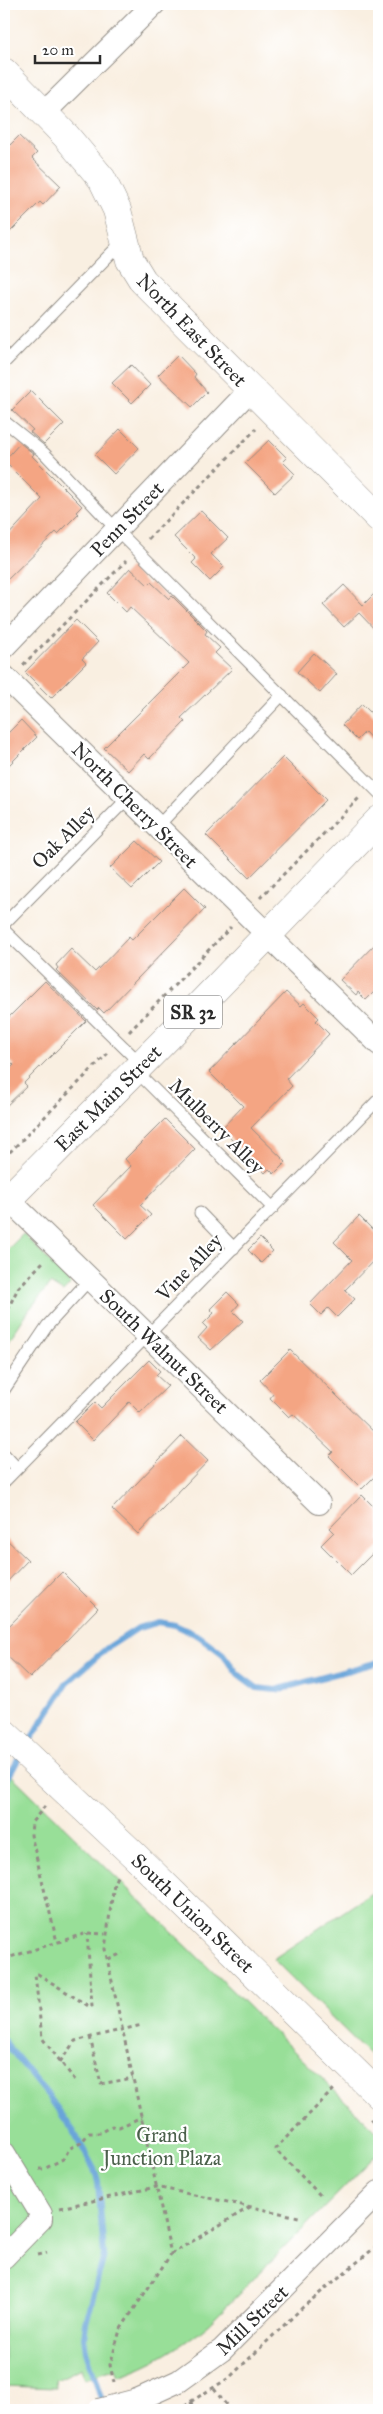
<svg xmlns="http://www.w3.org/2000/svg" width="383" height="2414" font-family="'IM FELL Great Primer',serif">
<rect width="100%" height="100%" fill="#fff"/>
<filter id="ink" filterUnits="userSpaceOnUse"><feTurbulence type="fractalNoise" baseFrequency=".02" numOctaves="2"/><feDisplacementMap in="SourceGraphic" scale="10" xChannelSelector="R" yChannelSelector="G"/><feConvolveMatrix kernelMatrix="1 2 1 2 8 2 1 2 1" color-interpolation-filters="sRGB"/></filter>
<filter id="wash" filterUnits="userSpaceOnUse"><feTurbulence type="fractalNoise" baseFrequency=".0096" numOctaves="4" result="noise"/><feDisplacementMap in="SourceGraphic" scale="20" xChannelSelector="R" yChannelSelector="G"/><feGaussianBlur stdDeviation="1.12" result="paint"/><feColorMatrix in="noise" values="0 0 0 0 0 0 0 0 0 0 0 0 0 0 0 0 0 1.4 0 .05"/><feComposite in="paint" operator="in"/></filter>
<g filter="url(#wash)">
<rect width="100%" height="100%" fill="#f9efe1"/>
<g fill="#98df98" stroke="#628562">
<polygon points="23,1234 71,1284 63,1292 50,1284 29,1310 4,1348 4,1253"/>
<path d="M4,1768L379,2134V2152L209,2324C181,2347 152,2365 118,2376L115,2368L85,2379L82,2368L56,2380L57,2388L4,2386Z"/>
<polygon points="379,1888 379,2064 273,1959"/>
</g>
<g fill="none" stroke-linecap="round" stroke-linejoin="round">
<g stroke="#69a4d9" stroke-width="6">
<polyline points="27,1745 67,1683 107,1648 138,1628 159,1622 175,1625 199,1636 223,1654 238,1674 257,1688 276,1690 379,1662"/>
<polyline points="4,1785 20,1756"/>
<polyline points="4,2041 47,2094 74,2132 94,2169 98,2182 104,2255 86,2323 84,2337 86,2351 103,2404"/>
</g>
</g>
<g id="blocks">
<g fill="#f4a583">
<polygon points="19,136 37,153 32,158 61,186 43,205 40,202 4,238 4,151"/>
<polygon points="178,355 196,374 194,377 207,392 192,407 158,375"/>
<polygon points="131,365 150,385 132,403 112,383"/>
<polygon points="31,391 64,424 44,444 30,432 33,430 12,410"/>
<polygon points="120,429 139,448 114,474 95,455"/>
<polygon points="269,440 287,458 283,462 295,474 275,493 245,463"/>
<polygon points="20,443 34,454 32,456 82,506 76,512 78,514 58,534 56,532 4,583 4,540 42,499 4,461"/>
<polygon points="201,511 228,538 211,554 224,567 210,581 192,563 196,559 174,537"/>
<polygon points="130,568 148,585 151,582 169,599 172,596 207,631 205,634 220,648 215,653 232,669 181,718 185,722 149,759 144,754 128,771 104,748 189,663 130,607 126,612 107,593"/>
<polygon points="344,585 363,605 379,589 379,634 359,613 344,627 323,605"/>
<polygon points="76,620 98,642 82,659 86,663 51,698 25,672"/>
<polygon points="314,653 337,674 320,693 297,672"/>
<polygon points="362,704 379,721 379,747 365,732 357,740 342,725"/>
<polygon points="21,720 37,737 4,770 4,737"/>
<polygon points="283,757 326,800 249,878 206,835"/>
<polygon points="137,841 159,862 132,889 110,868"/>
<polygon points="184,888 205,909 104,1013 99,1008 97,1010 56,970 58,968 56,965 71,949 95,972 129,937 132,940"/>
<polygon points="379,940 379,987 366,1000 358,992 356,995 340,980"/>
<polygon points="45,981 86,1021 24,1083 27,1086 4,1108 4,1075 14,1065 4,1055 4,1022"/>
<polygon points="286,992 301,1006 304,1003 319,1018 316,1021 329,1034 286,1079 292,1086 251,1128 286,1162 274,1174 269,1169 265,1173 221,1129 243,1106 209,1072"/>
<polygon points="165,1119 195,1149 140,1205 151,1215 127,1239 93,1205 131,1166 125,1159"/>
<polygon points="359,1216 379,1236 379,1255 345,1290 355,1299 337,1317 328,1308 321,1315 310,1304 352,1260 334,1242"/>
<polygon points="260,1238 273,1251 261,1263 248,1250"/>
<polygon points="227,1292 239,1304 233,1311 243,1321 211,1350 198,1338 207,1328 203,1324 214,1313 210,1309"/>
<polygon points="290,1350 379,1437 379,1472 362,1489 329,1456 333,1452 293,1414 289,1417 270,1398 273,1394 260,1380"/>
<polygon points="149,1360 160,1371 156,1375 168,1386 140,1413 129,1402 93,1440 75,1422 95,1402 101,1408"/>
<polygon points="182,1436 208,1461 138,1534 112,1509"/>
<polygon points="362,1495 379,1512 379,1547 351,1575 321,1545 334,1532 330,1528"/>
<polygon points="4,1537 28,1560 4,1585"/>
<polygon points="62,1572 98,1608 30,1678 4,1653 4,1631"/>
</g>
</g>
</g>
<g filter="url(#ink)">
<use href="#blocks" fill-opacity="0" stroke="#928d86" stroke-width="1"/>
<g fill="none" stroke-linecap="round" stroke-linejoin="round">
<defs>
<g id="lane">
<polyline points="4,363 123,241"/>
<polyline points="4,421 44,453 117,530 379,793"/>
<polyline points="157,827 282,695"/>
<polyline points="4,924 128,798"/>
<polyline points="4,930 141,1064"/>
<polyline points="135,1070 273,1208"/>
<polyline points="200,1213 234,1248"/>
<polyline points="4,1390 47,1326 90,1279"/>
<polyline points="4,1454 17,1468"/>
<polyline points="4,1482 379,1099"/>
</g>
<g id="street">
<polyline points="44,113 154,4"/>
<polyline points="4,647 250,390"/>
<polyline points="4,676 379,1044"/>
<polyline points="4,1195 319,1503"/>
<polyline points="4,2153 41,2214 41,2219 4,2257"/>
<polyline points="137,2400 179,2381 222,2350 379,2192"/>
</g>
<g id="secondary">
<polyline points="4,72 66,136 102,179 117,210 130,260 143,281 379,518"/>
<polyline points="4,1733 135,1856 379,2095"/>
</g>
<polyline id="primary" points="4,1203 188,1017 379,820"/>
</defs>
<use href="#lane" stroke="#928d86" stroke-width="13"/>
<use href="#street" stroke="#928d86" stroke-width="24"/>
<use href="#secondary" stroke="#928d86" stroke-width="29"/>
<use href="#primary" stroke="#928d86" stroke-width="29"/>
<g stroke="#928d86" stroke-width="3" stroke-dasharray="4 4" stroke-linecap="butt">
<polyline points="148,539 256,429"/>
<polyline points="23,665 126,561"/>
<polyline points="260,898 360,797"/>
<polyline points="129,1032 231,927"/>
<polyline points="4,1158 107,1054"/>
<polyline points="4,1317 18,1288 43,1262"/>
<polyline points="45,1806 32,1822 31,1835 57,1942"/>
<polyline points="4,1959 87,1933 105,1934"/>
<polyline points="108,1959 123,1953"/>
<polyline points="90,2037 101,2084 133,2078"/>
<polyline points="60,2062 75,2041 142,2025"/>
<polyline points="75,2080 42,2038 35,1974 38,1974 90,2007 92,2006 87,1933"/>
<polyline points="370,2119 379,2128"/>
<polyline points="39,2169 44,2169 63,2159 70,2148 81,2143 89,2133 101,2133 112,2126 119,2127 142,2117"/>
<polyline points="320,2195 275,2149 336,2087"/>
<polyline points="60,2208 156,2187 299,2217"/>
<polyline points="171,2254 250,2207"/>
<polyline points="38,2255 47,2253"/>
<polyline points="114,2383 110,2365 120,2330 171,2254 105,1949 114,1883 118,1874"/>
<polyline points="214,2389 230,2410"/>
<polyline points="191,2402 193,2410"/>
<polyline points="177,2410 229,2378 303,2307 379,2244"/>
</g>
<use href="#lane" stroke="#fff" stroke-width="11"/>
<use href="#street" stroke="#fff" stroke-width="22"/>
<use href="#secondary" stroke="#fff" stroke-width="28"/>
<use href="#primary" stroke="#fff" stroke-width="28"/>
<defs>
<polyline id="street-bridge" points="99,2410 137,2400"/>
</defs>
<use href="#street-bridge" stroke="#928d86" stroke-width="24" stroke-linecap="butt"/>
<use href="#street-bridge" stroke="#fff" stroke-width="22"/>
</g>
</g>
<g text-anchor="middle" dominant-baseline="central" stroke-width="4.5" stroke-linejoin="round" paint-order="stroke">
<rect fill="#fff" stroke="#6b6b6b" stroke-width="1" x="164" y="995.5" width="58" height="33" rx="4"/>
<g font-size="19" font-weight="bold" fill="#2b2b2b">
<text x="193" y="1012">SR 32</text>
</g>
<g font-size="20" fill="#2b2b2b" stroke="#fff">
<text transform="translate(192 330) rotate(46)">North East Street</text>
<text transform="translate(127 519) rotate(-46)">Penn Street</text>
<text transform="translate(135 805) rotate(45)">North Cherry Street</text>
<text transform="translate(63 837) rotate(-45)">Oak Alley</text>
<text transform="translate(108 1098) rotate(-45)">East Main Street</text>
<text transform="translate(217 1126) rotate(45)">Mulberry Alley</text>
<text transform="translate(189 1267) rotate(-46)">Vine Alley</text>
<text transform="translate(164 1351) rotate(44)">South Walnut Street</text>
<text transform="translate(193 1913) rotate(44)">South Union Street</text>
<text transform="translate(252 2320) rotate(-44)">Mill Street</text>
</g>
<g font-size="20" fill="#4c614c" stroke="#fff">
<text x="162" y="2135">Grand<tspan x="162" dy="23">Junction Plaza</tspan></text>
</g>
</g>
<rect width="383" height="2414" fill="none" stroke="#fff" stroke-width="20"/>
<path d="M35 55v8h65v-8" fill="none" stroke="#2b2b2b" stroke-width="2.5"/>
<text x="42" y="55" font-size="15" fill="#2b2b2b" stroke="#ffffff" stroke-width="4" paint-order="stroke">20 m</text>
</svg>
